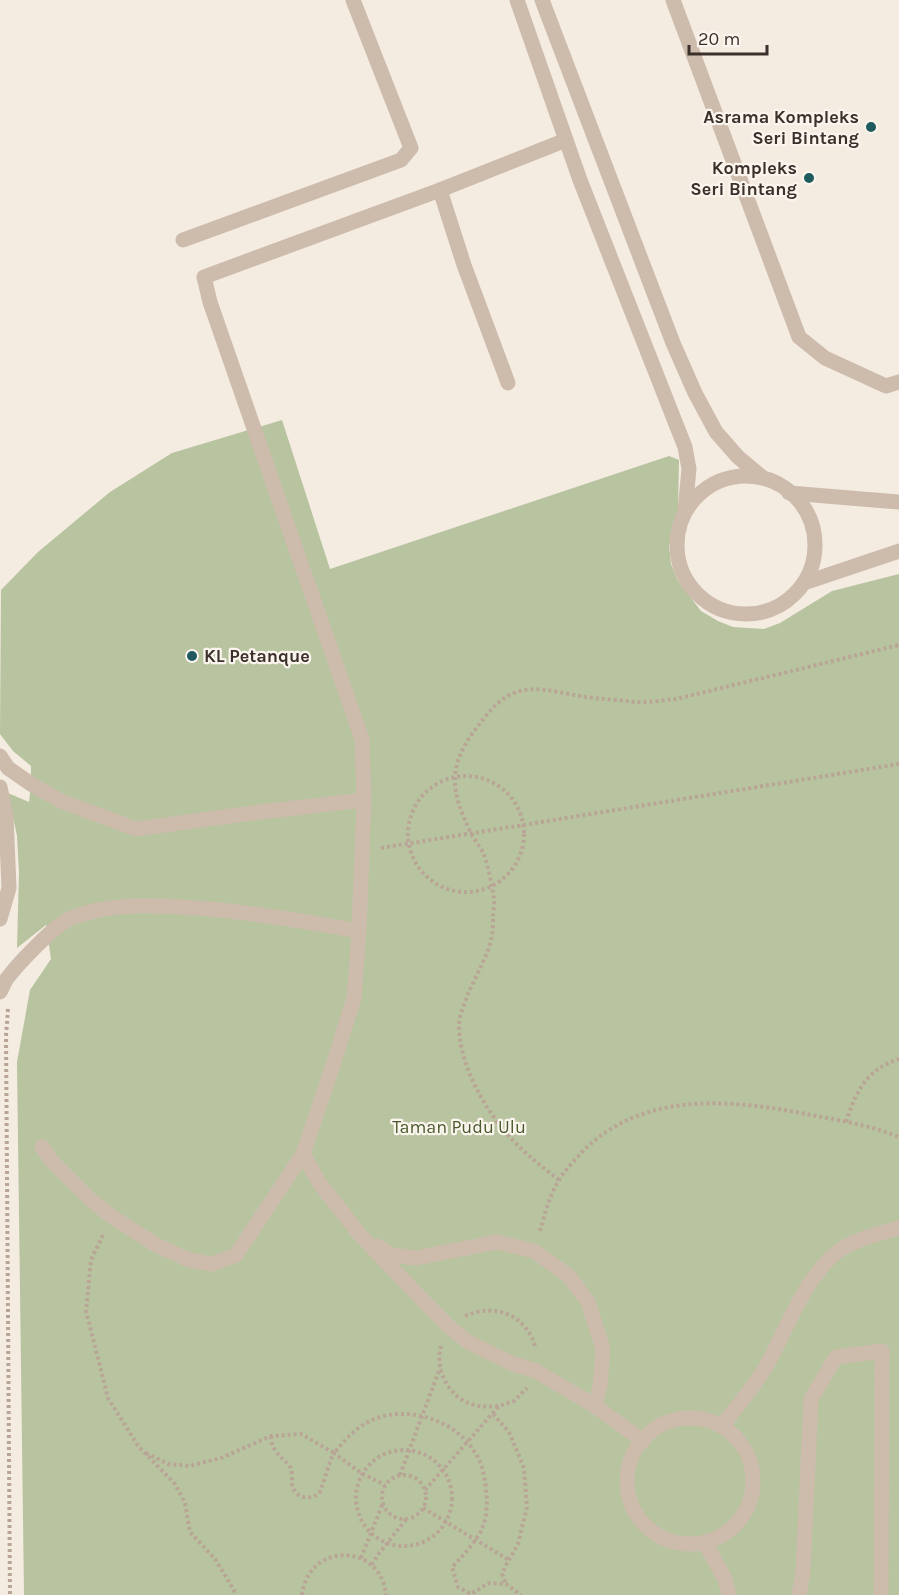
<svg xmlns="http://www.w3.org/2000/svg" width="899" height="1595" font-family="Karla,sans-serif">
<rect width="100%" height="100%" fill="#f4ebe1"/>
<polygon fill="#b8c4a0" points="282,420 330,569 669,456 679,460 678,510 669,546 671,564 678,581 701,611 718,621 733,627 764,629 780,623 832,591 899,574 899,1595 24,1595 17,1062 30,990 51,959 46,925 17,948 19,873 17,836 8,793 29,802 31,784 31,766 13,751 0,734 1,590 38,552 110,492 172,453"/>
<g fill="none" stroke-linecap="round" stroke-linejoin="round">
<g stroke="#b9a596" stroke-width="4" stroke-dasharray="3 3" stroke-linecap="butt">
<circle cx="466" cy="834" r="58"/>
<polyline points="381,848 899,764"/>
<polyline points="8,1009 6,1036 10,1595"/>
<path d="M846,1122C856,1091 867,1069 899,1059"/>
<path d="M559,1180C541,1166 523,1152 508,1135C483,1107 459,1063 459,1025C459,1016 465,1003 468,994C476,975 488,956 492,936C493,930 493,923 493,917C493,912 495,905 494,899C492,886 489,868 484,855C481,847 474,840 470,831C452,793 447,770 472,734C482,721 492,706 506,697C529,682 560,693 585,697C602,699 619,700 635,702C648,703 663,700 676,699L899,645"/>
<path d="M540,1231C545,1214 549,1196 559,1180C565,1170 574,1161 582,1152C642,1091 729,1099 806,1114C837,1120 870,1125 899,1137"/>
<polyline points="103,1235 91,1260 86,1311 108,1398 138,1446 175,1484 185,1503 190,1532 215,1559 234,1590 234,1595"/>
<path d="M465,1316C497,1302 527,1316 536,1349"/>
<path d="M441,1346C434,1369 449,1397 471,1404C480,1407 489,1407 499,1406"/>
<polyline points="493,1414 509,1432 524,1468 527,1507 518,1544 506,1565 502,1574 506,1584"/>
<path d="M271,1436C271,1452 283,1457 291,1468C292,1473 292,1479 292,1484C294,1498 311,1502 320,1492L331,1459L334,1453L361,1473L385,1485"/>
<circle cx="404" cy="1498" r="48"/>
<path d="M146,1453L168,1464L189,1466L221,1458L271,1436L301,1434L334,1453C345,1440 356,1427 372,1420C406,1405 454,1419 474,1451C482,1462 485,1477 486,1490C488,1503 487,1518 481,1531C473,1545 463,1556 452,1567L458,1587L471,1594L489,1583L506,1584L521,1595"/>
<circle cx="404" cy="1497" r="22"/>
<polyline points="400,1475 440,1368"/>
<polyline points="425,1490 499,1406 514,1401 527,1388"/>
<polyline points="423,1508 509,1560"/>
<polyline points="361,1558 383,1503"/>
<polyline points="372,1565 377,1556 407,1518"/>
<path d="M302,1595C308,1542 381,1542 386,1595"/>
</g>
<g stroke="#cdbbac" stroke-width="15">
<polyline points="517,0 580,180 685,447 689,469 685,511"/>
<polyline points="542,0 673,343 695,393 716,432 738,457 763,478"/>
<polyline points="673,0 799,337 825,358 886,386 899,382"/>
<polyline points="440,190 566,140"/>
<polyline points="183,240 401,160 411,148 353,0"/>
<polyline points="508,383 464,265 440,190 204,277 210,302 362,739 364,800 359,931 354,998 332,1068 303,1154 320,1184 361,1236 447,1325 468,1342 511,1363 536,1371 595,1406 643,1441"/>
<circle cx="746" cy="545" r="69"/>
<polyline points="789,493 899,502"/>
<polyline points="804,583 899,551"/>
<polyline points="0,756 8,768 31,784 61,801 136,829 260,812 364,800"/>
<polyline points="0,787 6,816 9,888 0,919"/>
<path d="M0,992C3,987 5,980 9,976C19,963 55,925 69,919C108,902 154,905 196,908C251,912 305,921 359,931"/>
<polyline points="42,1147 51,1160 91,1200 111,1216 156,1245 189,1260 212,1264 236,1255 303,1154"/>
<polyline points="377,1246 391,1255 416,1258 497,1242 534,1251 569,1276 588,1302 603,1349 600,1386 595,1406"/>
<circle cx="690" cy="1481" r="63"/>
<path d="M722,1426C737,1406 756,1385 768,1363C788,1327 807,1271 843,1248C860,1238 880,1233 899,1228"/>
<polyline points="705,1543 725,1579 729,1595"/>
<polyline points="799,1595 803,1572 811,1399 836,1357 882,1351 881,1595"/>
</g>
</g>
<g fill="#1f5a5e" stroke="#fbf5ee" stroke-width="2">
<circle cx="871" cy="127" r="6"/>
<circle cx="809" cy="178" r="6"/>
<circle cx="192" cy="656" r="6"/>
</g>
<g text-anchor="middle" dominant-baseline="central" stroke-width="4.5" stroke-linejoin="round" paint-order="stroke">
<g font-size="18" font-weight="bold" fill="#3b302b" stroke="#fbf5ee" text-anchor="end">
<text x="859" y="117">Asrama Kompleks<tspan x="859" dy="21">Seri Bintang</tspan></text>
<text x="797" y="168">Kompleks<tspan x="797" dy="21">Seri Bintang</tspan></text>
<text x="204" y="656" text-anchor="start">KL Petanque</text>
</g>
<g font-size="18" fill="#4a5a2e" stroke="#fbf5ee">
<text x="459" y="1127">Taman Pudu Ulu</text>
</g>
</g>
<path d="M689 45v9h78v-9" fill="none" stroke="#3b302b" stroke-width="3"/>
<text x="698" y="45" font-size="18" fill="#3b302b" stroke="#fbf5ee" stroke-width="4.5" paint-order="stroke">20 m</text>
</svg>
